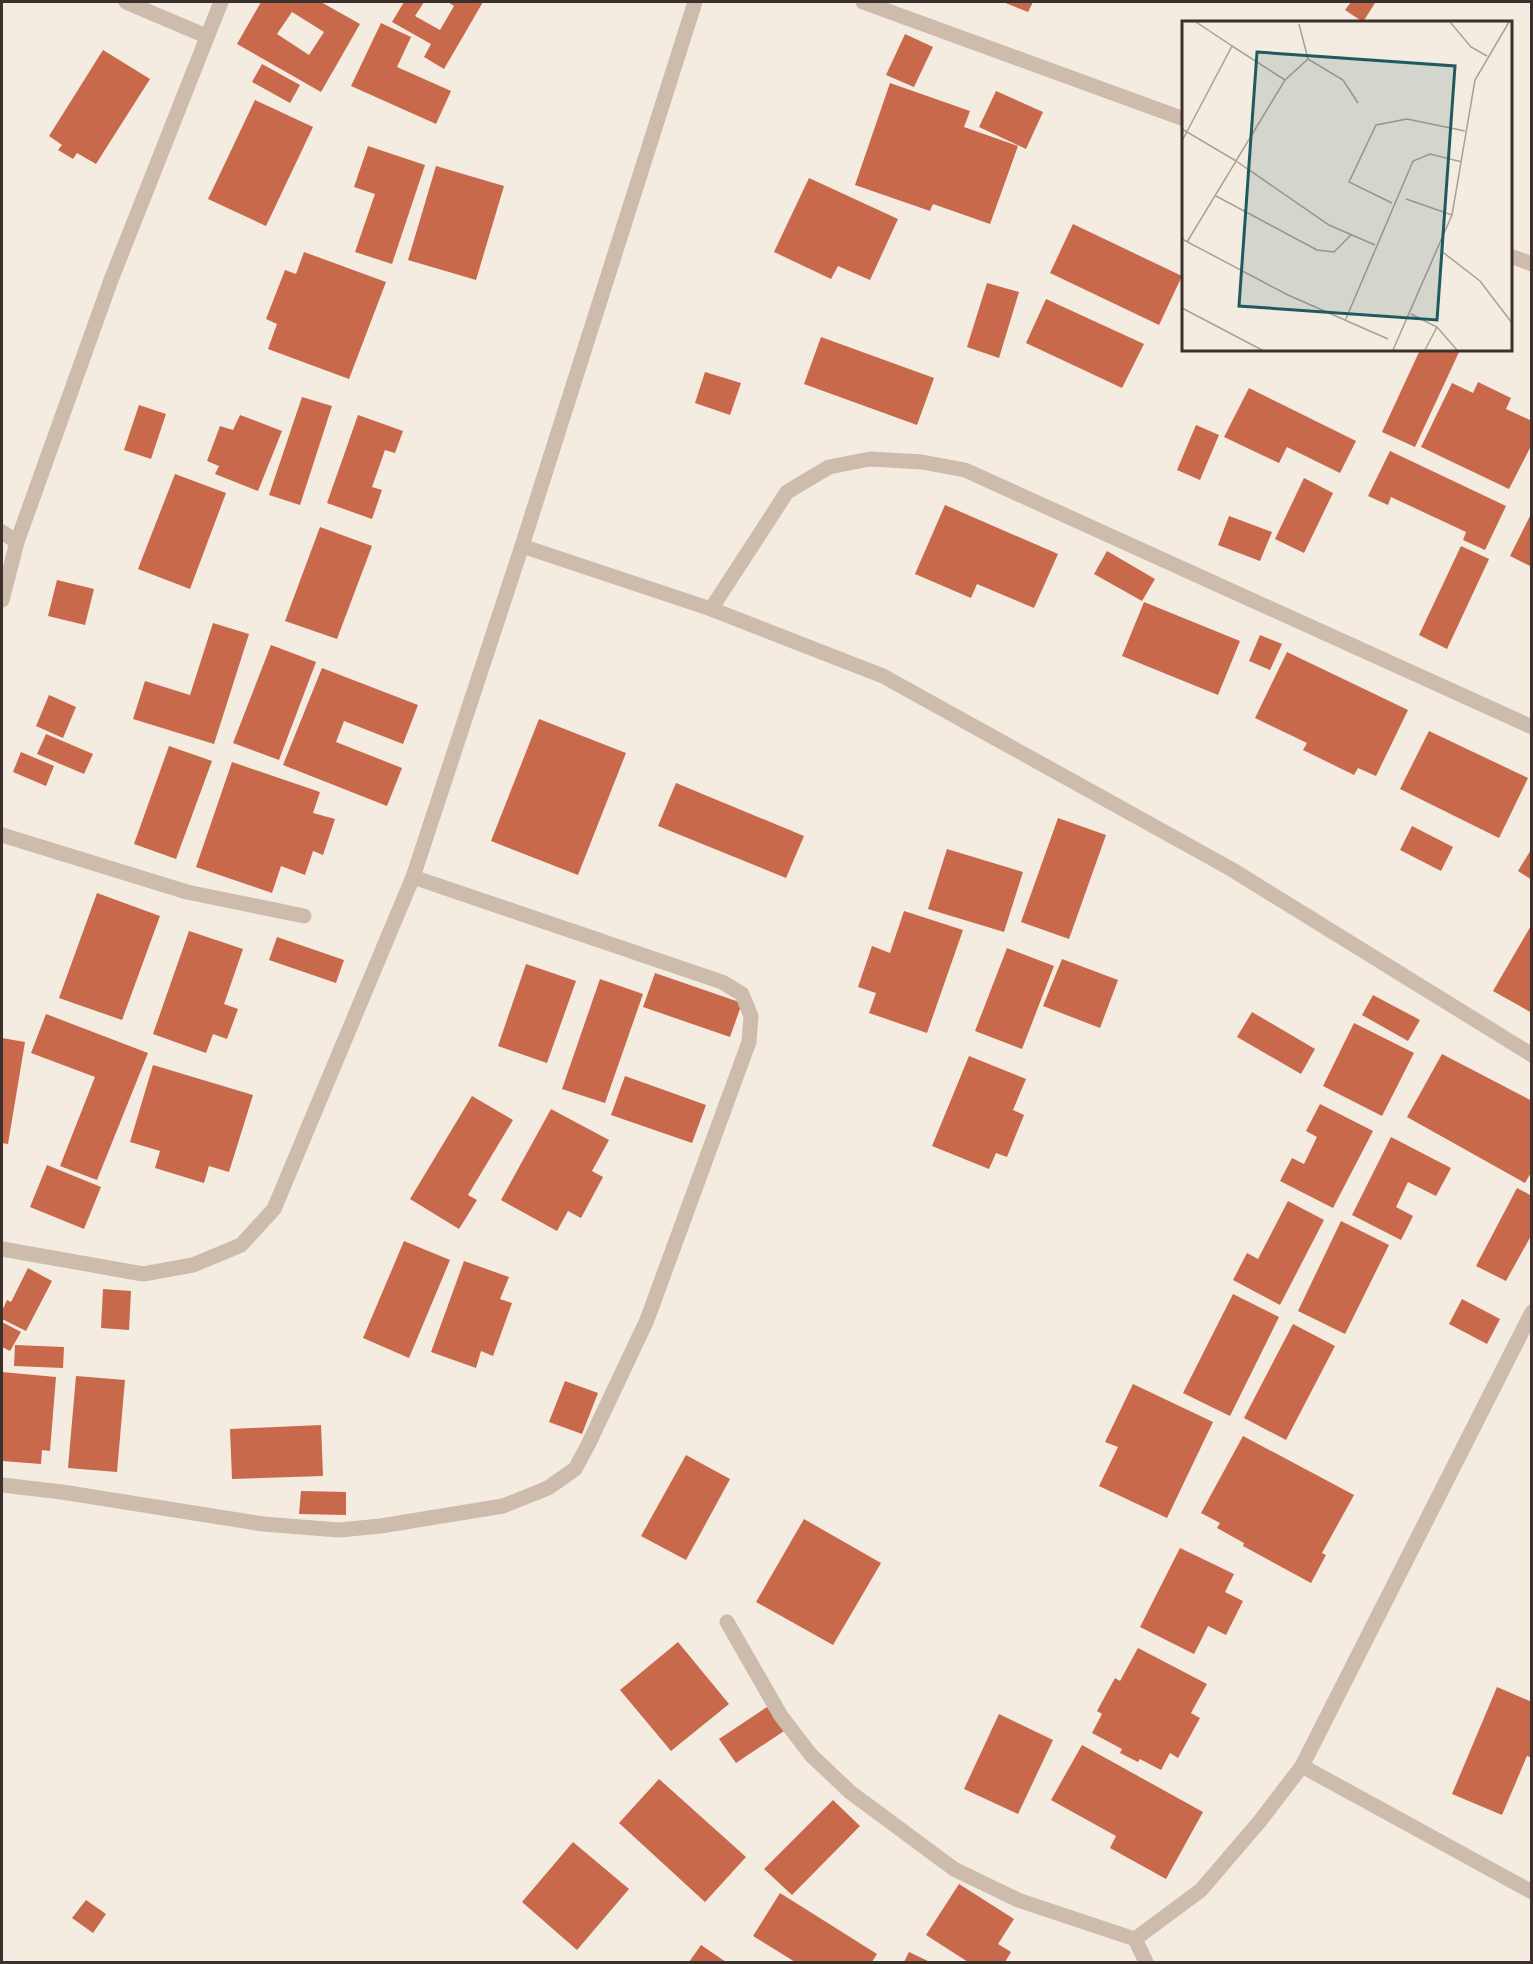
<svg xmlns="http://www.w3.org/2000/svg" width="1533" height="1964" font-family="'Work Sans',sans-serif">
<rect width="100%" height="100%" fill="#f4ebe1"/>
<g fill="#c8694b" fill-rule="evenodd">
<path d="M261,2H321L360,24L321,92L237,44ZM292,12L324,32L309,55L277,34Z"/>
<polygon points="404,2 424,2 415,16 440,30 454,6 448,2 483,2 444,69 424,57 431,44 392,22"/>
<polygon points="1003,2 1033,2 1028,12"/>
<polygon points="1351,2 1373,2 1375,3 1363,22 1345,10"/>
<polygon points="381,23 411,37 397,67 451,91 436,124 351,86"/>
<polygon points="905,34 933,47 914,87 886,75"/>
<polygon points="103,50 150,79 96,164 77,153 73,159 58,150 62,145 49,136"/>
<polygon points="262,64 300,85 290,103 252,82"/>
<polygon points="890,83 970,111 964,127 1018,146 990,224 933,204 930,211 855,185"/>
<polygon points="996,91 1043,112 1026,149 979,127"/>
<polygon points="255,100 313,127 266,226 208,199"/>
<polygon points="368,146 425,165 392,264 355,252 375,194 354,187"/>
<polygon points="436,166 504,186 476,280 408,260"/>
<polygon points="809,178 898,219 870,280 838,266 831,279 774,252"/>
<polygon points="1073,224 1182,276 1159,325 1050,273"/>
<polygon points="304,252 386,282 349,379 268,349 277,324 266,319 285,270 296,274"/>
<polygon points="987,283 1019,292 999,358 967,347"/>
<polygon points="1046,299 1144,344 1122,388 1026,343"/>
<polygon points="821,337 934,378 917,425 804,384"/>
<polygon points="1420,350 1460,350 1415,447 1382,432"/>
<polygon points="705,372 741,383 730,415 695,403"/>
<polygon points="1478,382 1511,398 1506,409 1532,421 1532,444 1509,489 1421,447 1452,383 1473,393"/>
<polygon points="1249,388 1356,441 1340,473 1287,447 1279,463 1224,437"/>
<polygon points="302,397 332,406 300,505 269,495"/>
<polygon points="139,405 166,414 151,459 124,450"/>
<polygon points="240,415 282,431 258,491 215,474 219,466 207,461 220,426 233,430"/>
<polygon points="358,415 403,431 395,453 385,450 372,487 382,490 372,519 327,503"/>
<polygon points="1196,425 1219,435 1200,480 1177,470"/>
<polygon points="1390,451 1506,506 1485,550 1463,540 1466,532 1391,497 1388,505 1368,496"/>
<polygon points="175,474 226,493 190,589 138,569"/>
<polygon points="1304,478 1333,493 1304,553 1275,539"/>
<polygon points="945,505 1058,554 1034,608 977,584 971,598 915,574"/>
<polygon points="1532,512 1532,567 1510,556"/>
<polygon points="1229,516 1272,532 1260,561 1218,545"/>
<polygon points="320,527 372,546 337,639 285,621"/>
<polygon points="1461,546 1489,559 1447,649 1419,635"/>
<polygon points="1107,551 1155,579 1142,601 1094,574"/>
<polygon points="57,580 94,589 85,625 48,616"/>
<polygon points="1144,602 1240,641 1218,695 1122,656"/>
<polygon points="213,623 249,634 214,744 133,719 145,681 190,695"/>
<polygon points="1260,635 1282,644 1270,670 1249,661"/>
<polygon points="271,645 316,662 279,760 233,743"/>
<polygon points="1287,652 1408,710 1376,776 1358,768 1354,775 1303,750 1307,743 1255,718"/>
<polygon points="322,668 418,705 403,744 344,721 336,742 402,768 387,806 283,765"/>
<polygon points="49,695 76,707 63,738 36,726"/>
<polygon points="539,719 626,753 578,875 491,841"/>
<polygon points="1429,731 1528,778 1499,838 1400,789"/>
<polygon points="46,734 93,754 84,774 37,754"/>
<polygon points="169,746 212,761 176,859 134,844"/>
<polygon points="21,752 54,766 46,786 13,772"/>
<polygon points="232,762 320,792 313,813 335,819 323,855 313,851 305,875 281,866 272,893 196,867"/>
<polygon points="676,783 804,836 786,878 658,826"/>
<polygon points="1058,818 1106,835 1069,939 1021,922"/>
<polygon points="1412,826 1453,847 1441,871 1400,850"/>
<polygon points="1532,848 1532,880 1518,871"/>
<polygon points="947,849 1023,872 1004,932 928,909"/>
<polygon points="97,893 160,916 122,1020 59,998"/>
<polygon points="904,911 963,930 927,1033 869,1013 876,993 858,987 872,946 890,953"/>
<polygon points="1532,924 1532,1013 1493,991"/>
<polygon points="189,931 243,949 224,1004 238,1009 227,1039 213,1034 206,1053 153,1034"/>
<polygon points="277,937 344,960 336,983 269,960"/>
<polygon points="1007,948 1054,966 1022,1049 975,1031"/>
<polygon points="1062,959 1118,980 1100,1028 1043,1006"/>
<polygon points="526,964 576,981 547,1063 498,1046"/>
<polygon points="655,973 742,1003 730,1037 643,1007"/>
<polygon points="600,979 643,994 605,1103 562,1089"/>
<polygon points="1373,995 1420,1020 1408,1041 1362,1015"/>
<polygon points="1252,1012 1315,1049 1301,1074 1237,1037"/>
<polygon points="46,1014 148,1053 97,1180 60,1166 95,1077 31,1053"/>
<polygon points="1354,1023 1414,1053 1382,1116 1323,1086"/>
<polygon points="2,1038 25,1042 8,1144 2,1143"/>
<polygon points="1442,1054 1532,1101 1532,1171 1525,1183 1407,1117"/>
<polygon points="969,1056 1026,1079 1013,1110 1024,1115 1007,1157 996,1153 989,1169 932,1146"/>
<polygon points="153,1065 253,1095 229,1172 209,1166 204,1183 155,1168 160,1151 130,1142"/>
<polygon points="625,1076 706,1105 692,1143 611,1115"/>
<polygon points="472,1096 513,1120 468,1195 477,1200 459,1229 410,1199"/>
<polygon points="1320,1104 1373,1131 1333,1208 1280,1181 1292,1158 1304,1164 1317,1137 1306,1131"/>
<polygon points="551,1109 609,1140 592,1171 603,1177 581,1218 568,1211 557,1231 501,1200"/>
<polygon points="1391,1137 1451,1168 1436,1196 1408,1182 1396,1207 1413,1216 1401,1240 1352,1215"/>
<polygon points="47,1165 101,1187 84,1229 30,1207"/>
<polygon points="1517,1188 1532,1196 1532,1234 1506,1281 1476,1266"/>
<polygon points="1288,1201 1324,1220 1280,1305 1233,1280 1247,1253 1258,1259"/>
<polygon points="1341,1221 1389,1245 1345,1334 1298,1311"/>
<polygon points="404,1241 450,1260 409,1358 363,1338"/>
<polygon points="464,1261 509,1277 500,1299 512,1303 493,1356 481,1351 476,1368 431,1352"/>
<polygon points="28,1268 52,1281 26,1331 2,1319 2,1311 7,1300 11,1302"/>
<polygon points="103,1289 131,1291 129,1330 101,1328"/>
<polygon points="1233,1294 1279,1317 1230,1416 1183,1393"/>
<polygon points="1462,1299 1500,1319 1487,1344 1449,1324"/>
<polygon points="2,1322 21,1332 10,1351 2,1347"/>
<polygon points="1293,1324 1335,1346 1286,1440 1244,1418"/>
<polygon points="15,1345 64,1347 63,1368 14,1366"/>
<polygon points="2,1372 56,1377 50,1451 42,1450 41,1464 2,1461"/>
<polygon points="76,1376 125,1380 117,1472 68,1468"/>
<polygon points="565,1381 598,1393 582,1434 549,1422"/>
<polygon points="1133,1384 1213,1422 1167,1518 1099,1486 1118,1447 1105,1442"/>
<polygon points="321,1425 323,1476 232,1479 230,1429"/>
<polygon points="1243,1436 1354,1495 1322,1553 1326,1555 1311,1583 1243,1546 1244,1543 1217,1528 1220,1523 1201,1513"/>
<polygon points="686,1455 730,1479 686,1560 641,1536"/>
<polygon points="301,1491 346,1492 346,1515 299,1514"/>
<polygon points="804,1519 881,1563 833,1645 756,1602"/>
<polygon points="1180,1548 1234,1574 1225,1592 1243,1601 1226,1635 1208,1626 1194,1654 1140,1627"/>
<polygon points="678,1642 729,1704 671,1751 620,1690"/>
<polygon points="1138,1648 1207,1684 1191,1713 1200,1718 1178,1758 1170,1753 1161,1770 1140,1759 1138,1762 1120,1753 1122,1749 1092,1733 1102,1714 1097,1711 1115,1678 1120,1681"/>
<polygon points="1497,1687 1532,1702 1532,1758 1527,1756 1502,1815 1452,1794"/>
<polygon points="767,1707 784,1731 736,1763 719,1739"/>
<polygon points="999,1714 1053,1740 1018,1814 964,1789"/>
<polygon points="1082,1745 1203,1812 1166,1879 1110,1848 1116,1836 1051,1800"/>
<polygon points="659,1779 746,1857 705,1902 619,1823"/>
<polygon points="833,1800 860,1826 792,1895 764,1869"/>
<polygon points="573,1842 629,1889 577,1950 522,1902"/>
<polygon points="959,1884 1014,1919 998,1944 1011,1952 1005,1962 968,1962 926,1935"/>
<polygon points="780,1893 877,1954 872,1962 795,1962 753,1936"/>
<polygon points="86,1900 106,1914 93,1933 72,1918"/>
<polygon points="701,1945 726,1962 689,1962"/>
<polygon points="909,1952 930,1962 904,1962"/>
</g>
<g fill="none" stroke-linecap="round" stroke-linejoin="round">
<g stroke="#cdbbac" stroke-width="15">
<polyline points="126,2 206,36"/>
<polyline points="863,2 1184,119"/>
<polyline points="1510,256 1532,264"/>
<polyline points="2,532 17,542"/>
<polyline points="522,546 711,609 883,676 1231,869 1532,1055"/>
<polyline points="711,609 787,492 829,467 870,459 922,462 965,470 1532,727"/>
<polyline points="2,835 187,892 304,916"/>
<polyline points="2,1249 143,1274 193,1265 241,1245 274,1209 413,877 522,546 695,2"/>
<polyline points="1532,1312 1302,1766 1532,1892"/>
<polyline points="2,1485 62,1492 263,1524 339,1530 381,1526 503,1506 548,1488 575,1469 588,1445 647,1320 749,1042 751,1016 742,994 722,982 413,877"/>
<polyline points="727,1622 781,1716 811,1755 850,1792 954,1869 1018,1900 1135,1939 1201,1890 1260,1821 1302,1766"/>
<polyline points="1135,1939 1146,1962"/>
</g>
<polyline stroke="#cdbbac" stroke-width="15" points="2,600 17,542 111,280 221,2"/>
</g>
<g transform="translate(1182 21)">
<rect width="330" height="330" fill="#f4ebe1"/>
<path fill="none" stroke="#aaa098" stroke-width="1.5" d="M268,1L289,26L305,35M117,3L126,38M103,59L126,38L161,59L176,82M0,108L54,140L103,59L50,25M0,120L50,25L14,1M34,175L135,229L152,231L169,214M224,178L270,194M210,182L167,161L194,104L225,98L283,110M0,218L106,274L206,318M5,221L54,140L147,204L193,224M258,229L298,260L330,302M0,287L80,329M229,293L255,306L275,329M163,300L231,140L248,133L280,141M211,329L270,194L293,59L327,1M243,329L255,306"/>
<path fill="#1f5a5e" fill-opacity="0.15" stroke="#1f5a5e" stroke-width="3" d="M75,31L273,45L255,299L57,285Z"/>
<rect width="330" height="330" fill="none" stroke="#3b302b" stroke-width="3"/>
</g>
<rect width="1533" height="1964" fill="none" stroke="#3b302b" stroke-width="6"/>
</svg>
